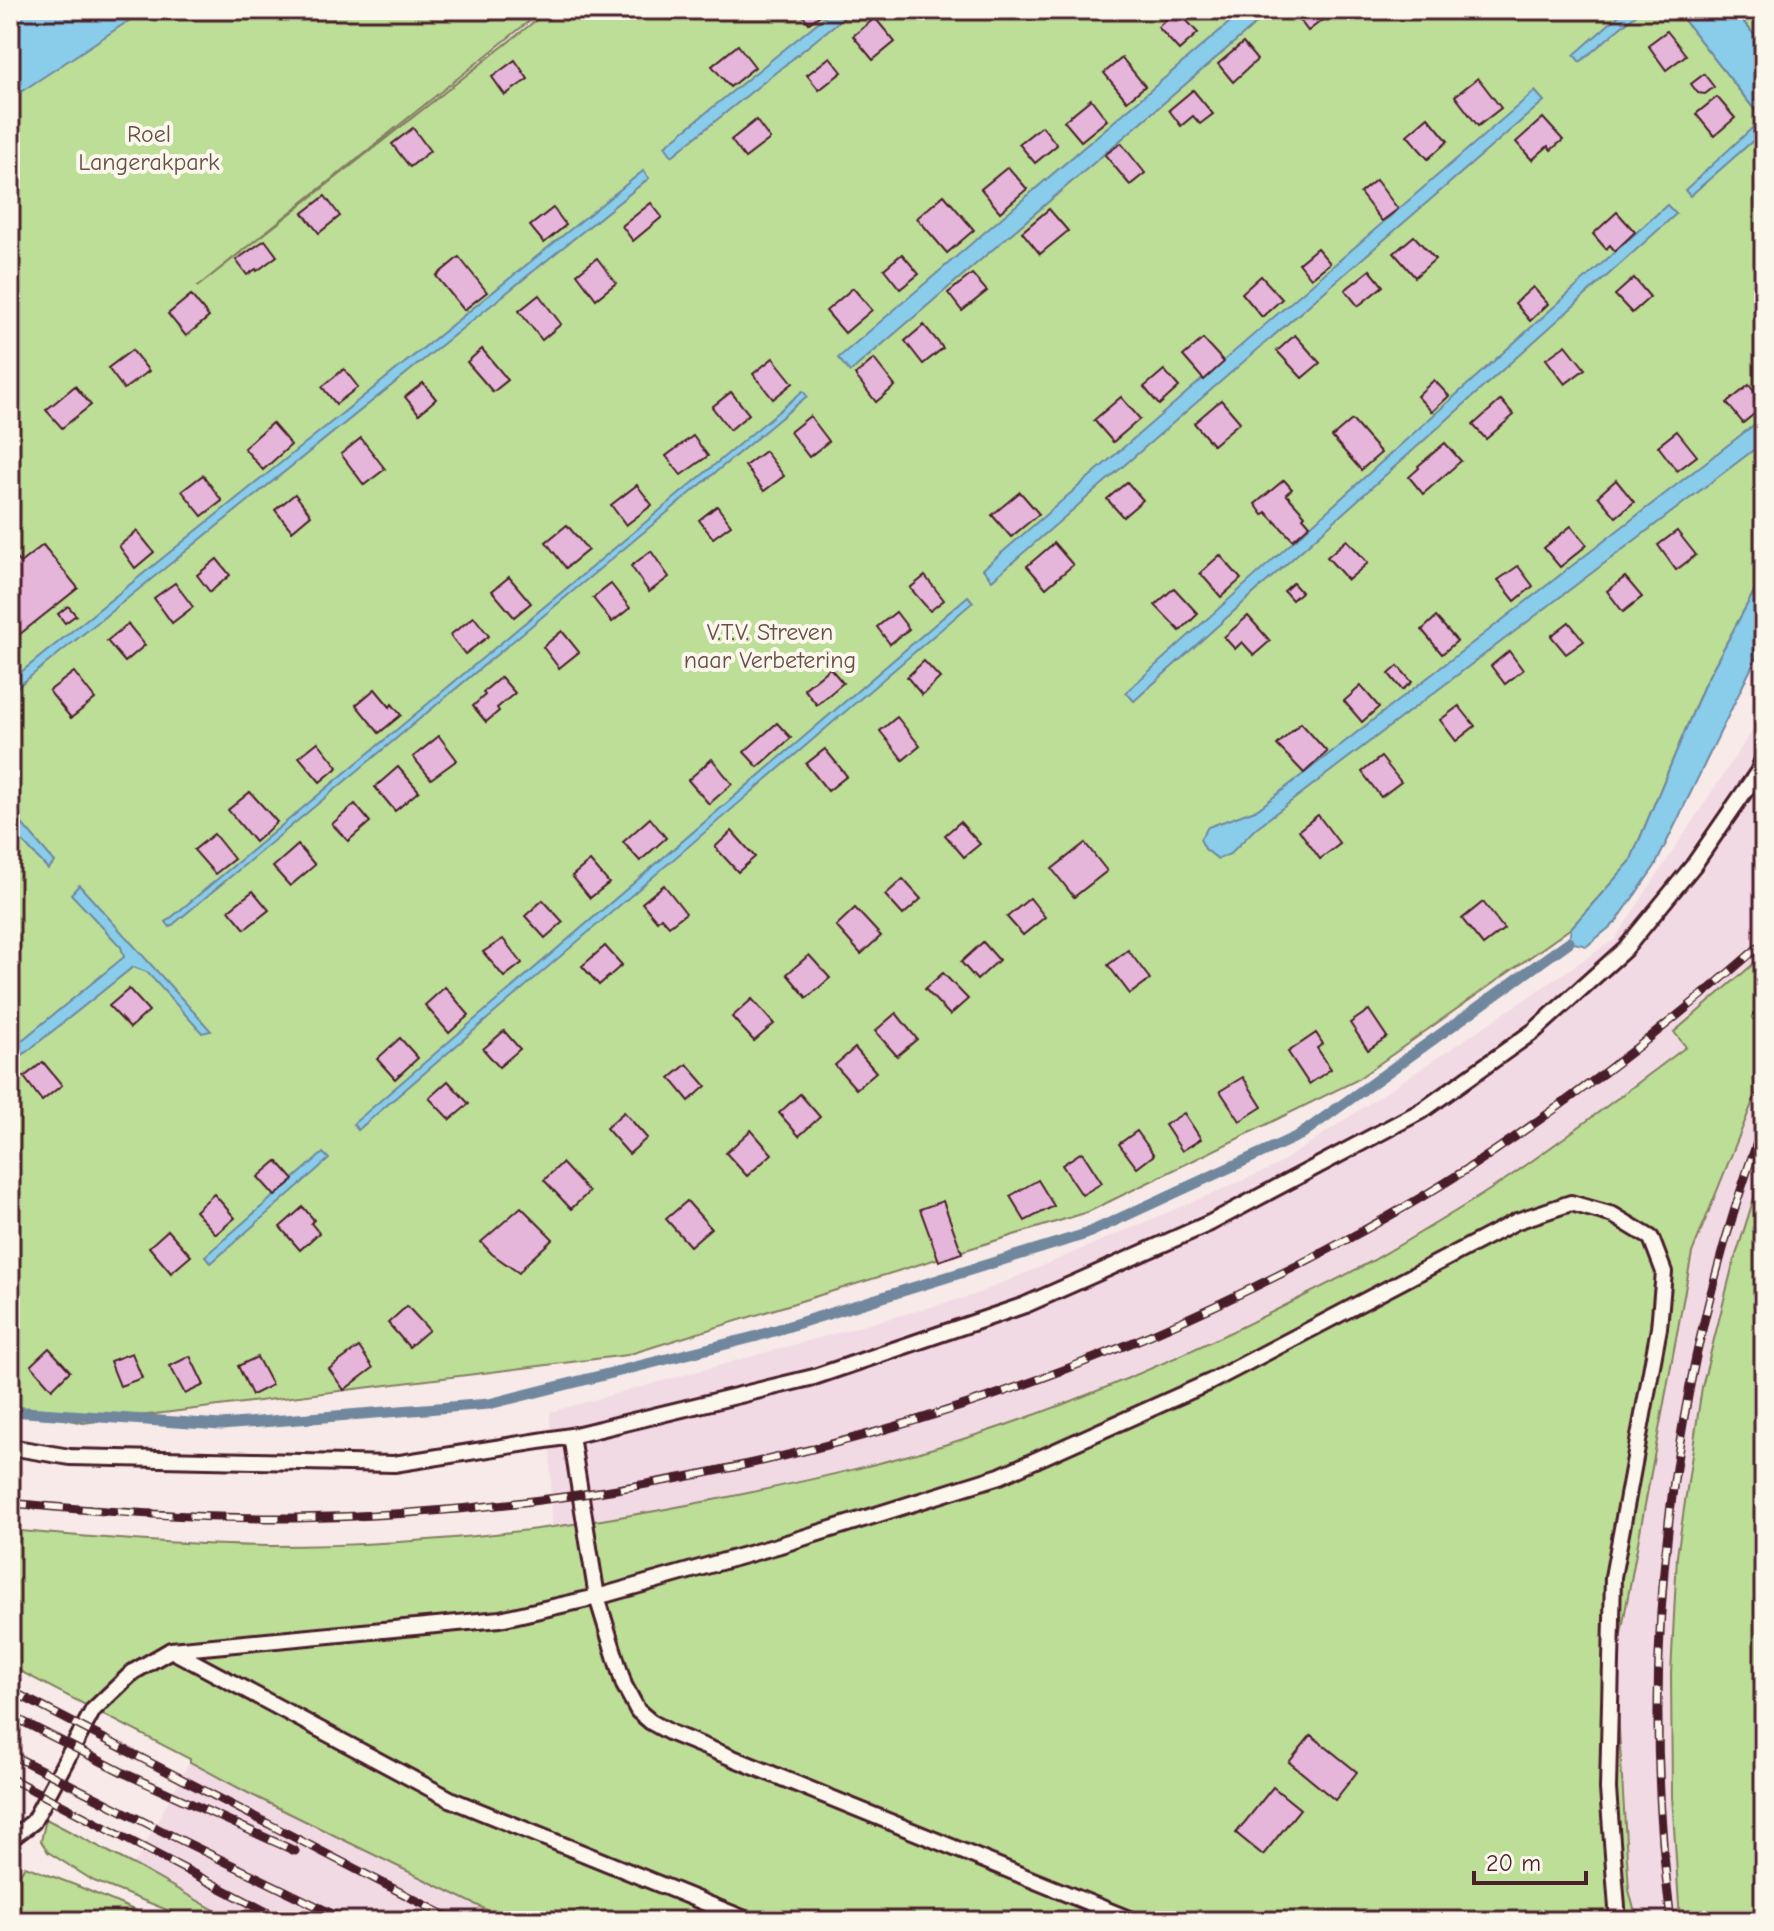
<svg xmlns="http://www.w3.org/2000/svg" width="1774" height="1931" font-family="'Comic Neue',sans-serif">
<rect width="100%" height="100%" fill="#f7eae8"/>
<filter id="ink" filterUnits="userSpaceOnUse"><feTurbulence type="fractalNoise" baseFrequency=".0125" numOctaves="2"/><feDisplacementMap in="SourceGraphic" scale="16" xChannelSelector="R" yChannelSelector="G"/><feConvolveMatrix kernelMatrix="1 2 1 2 8 2 1 2 1" color-interpolation-filters="sRGB"/></filter>
<g filter="url(#ink)">
<polygon fill="#f2dae4" points="1764,708 1764,1921 234,1921 134,1865 191,1759 554,1720 550,1412 974,1295 1274,1167 1615,939 1754,728"/>
<g fill="#bcde97" stroke="#837e61" stroke-width="2">
<polygon points="10,10 543,10 197,287 549,10 1676,10 1764,122 1764,573 1705,683 1630,862 1571,928 1355,1081 1088,1212 627,1355 83,1423 10,1407"/>
<polygon points="1734,10 1764,10 1764,47"/>
<path d="M1764,955V1074L1692,1253L1615,1666L1629,1890L1637,1921H509L248,1793L190,1762V1759L10,1666V1530C97,1538 183,1545 270,1546C418,1546 564,1530 708,1501C799,1483 891,1463 979,1434C1090,1398 1198,1350 1302,1297C1326,1285 1350,1273 1374,1260C1420,1233 1468,1205 1512,1175C1571,1134 1628,1090 1686,1047L1674,1032Z"/>
<polygon points="1764,1166 1764,1921 1680,1921 1672,1796 1671,1674 1677,1556 1702,1387 1732,1268"/>
<polygon points="46,1819 134,1865 234,1921 195,1921 94,1881 48,1852 41,1841"/>
<polygon points="25,1866 75,1885 160,1921 10,1921 10,1891"/>
</g>
<g fill="#89cdea" stroke="#70879e" stroke-width="2">
<polygon points="10,10 145,10 10,99"/>
<polygon points="833,10 853,10 672,156 665,146"/>
<polygon points="1244,10 1272,10 850,372 838,358"/>
<polygon points="1625,10 1641,10 1580,62 1574,55"/>
<polygon points="1676,10 1734,10 1764,47 1764,131 1690,196 1685,190 1762,119"/>
<polygon points="1535,91 1544,101 992,580 983,569"/>
<polygon points="643,171 649,178 10,693 10,681"/>
<polygon points="1667,205 1676,214 1134,701 1126,692"/>
<polygon points="803,391 807,396 170,927 166,922"/>
<polygon points="1764,417 1764,442 1256,828 1230,854 1218,859 1205,849 1200,839 1208,827 1258,809"/>
<polygon points="1764,573 1764,642 1655,866 1616,922 1587,946 1569,942 1571,928 1630,862 1705,683"/>
<polygon points="968,596 973,602 358,1130 353,1124"/>
<polygon points="10,810 55,862 48,869 10,828"/>
<polygon points="79,885 211,1031 202,1033 147,972 133,967 10,1065 10,1050 124,957 121,947 71,894"/>
<polygon points="323,1153 329,1159 211,1263 205,1256"/>
</g>
<g fill="none" stroke-linecap="round" stroke-linejoin="round">
<polyline stroke="#70879e" stroke-width="11" points="10,1411 221,1425 489,1404 754,1337 1086,1234 1300,1135 1569,942"/>
</g>
<g fill="#e5b6d9" stroke="#4a1f2b" stroke-width="2">
<polygon points="799,10 827,10 809,23"/>
<polygon points="1177,10 1198,33 1179,50 1158,27"/>
<polygon points="1214,10 1231,10 1222,19"/>
<polygon points="1292,10 1331,10 1333,12 1308,31"/>
<polygon points="875,18 895,42 873,60 853,36"/>
<polygon points="1667,31 1686,55 1666,70 1648,45"/>
<polygon points="1243,43 1257,60 1233,82 1218,64"/>
<polygon points="738,45 755,67 730,87 712,66"/>
<polygon points="830,57 842,72 819,90 807,75"/>
<polygon points="1122,58 1145,86 1127,101 1104,73"/>
<polygon points="515,60 528,79 505,95 492,77"/>
<polygon points="1704,74 1714,87 1705,94 1698,93 1691,84"/>
<polygon points="1478,78 1501,108 1478,126 1455,96"/>
<polygon points="1193,90 1213,114 1200,124 1193,116 1181,126 1169,110"/>
<polygon points="1717,97 1735,118 1714,136 1696,114"/>
<polygon points="1091,99 1107,120 1081,141 1064,121"/>
<polygon points="1428,117 1448,141 1428,159 1407,135"/>
<polygon points="1543,118 1563,140 1551,150 1548,146 1532,160 1516,142"/>
<polygon points="756,120 770,139 745,158 731,140"/>
<polygon points="1042,126 1057,145 1035,163 1019,144"/>
<polygon points="413,128 430,151 410,167 392,144"/>
<polygon points="1121,143 1145,173 1130,185 1105,155"/>
<polygon points="1008,167 1027,189 1000,212 981,189"/>
<polygon points="1376,180 1398,209 1382,221 1360,193"/>
<polygon points="944,195 974,230 947,253 917,218"/>
<polygon points="325,196 340,216 319,233 303,213"/>
<polygon points="651,203 662,217 633,241 622,226"/>
<polygon points="553,208 566,225 544,243 530,226"/>
<polygon points="1049,209 1068,231 1040,254 1022,232"/>
<polygon points="1617,212 1635,232 1615,251 1610,245 1606,249 1593,234"/>
<polygon points="1414,236 1435,259 1415,277 1394,253"/>
<polygon points="265,240 277,256 257,271 256,269 247,275 236,260"/>
<polygon points="1317,248 1330,263 1311,278 1299,263"/>
<polygon points="902,254 919,274 900,289 884,269"/>
<polygon points="459,257 487,292 464,310 436,276"/>
<polygon points="597,258 616,283 596,299 577,274"/>
<polygon points="1370,270 1383,286 1358,306 1345,290"/>
<polygon points="972,274 987,291 962,311 948,293"/>
<polygon points="1261,276 1282,299 1262,317 1242,293"/>
<polygon points="1634,278 1650,297 1632,313 1615,295"/>
<polygon points="1533,287 1548,304 1530,321 1515,303"/>
<polygon points="853,288 872,310 845,333 826,311"/>
<polygon points="191,295 209,317 186,336 168,314"/>
<polygon points="539,295 561,324 542,340 519,311"/>
<polygon points="924,325 943,348 923,364 905,341"/>
<polygon points="1295,335 1320,363 1302,378 1277,351"/>
<polygon points="1203,339 1224,362 1204,380 1183,356"/>
<polygon points="1566,345 1585,369 1565,384 1546,359"/>
<polygon points="482,349 508,380 493,392 467,362"/>
<polygon points="132,350 149,371 124,389 108,368"/>
<polygon points="773,358 793,383 773,399 753,374"/>
<polygon points="874,359 895,386 876,402 855,375"/>
<polygon points="344,369 358,387 336,404 322,387"/>
<polygon points="1164,370 1179,387 1159,405 1144,387"/>
<polygon points="1434,380 1449,396 1432,412 1417,396"/>
<polygon points="423,383 436,399 419,414 405,397"/>
<polygon points="1749,385 1764,404 1764,406 1743,423 1727,403"/>
<polygon points="75,386 91,405 62,428 46,410"/>
<polygon points="731,392 749,414 730,430 712,407"/>
<polygon points="1121,397 1140,419 1113,442 1094,420"/>
<polygon points="1221,400 1240,422 1213,445 1194,423"/>
<polygon points="1501,400 1514,415 1486,439 1473,425"/>
<polygon points="810,416 829,441 809,457 790,432"/>
<polygon points="1352,420 1381,453 1361,470 1332,437"/>
<polygon points="272,423 291,445 263,470 244,448"/>
<polygon points="1677,431 1697,456 1677,471 1658,446"/>
<polygon points="693,436 708,456 681,475 666,456"/>
<polygon points="361,438 385,469 364,485 341,454"/>
<polygon points="1445,443 1461,461 1423,494 1409,477 1419,468 1418,466"/>
<polygon points="765,451 784,476 764,491 745,466"/>
<polygon points="203,475 222,501 202,516 182,491"/>
<polygon points="1284,480 1292,489 1286,494 1305,515 1303,517 1310,525 1293,540 1266,512 1263,515 1255,504"/>
<polygon points="1616,480 1634,502 1616,517 1598,496"/>
<polygon points="1127,482 1143,500 1123,517 1107,499"/>
<polygon points="637,485 652,505 626,525 611,505"/>
<polygon points="1020,492 1039,514 1011,537 992,515"/>
<polygon points="295,494 311,515 292,531 275,510"/>
<polygon points="717,506 731,525 713,538 699,520"/>
<polygon points="567,525 588,550 566,568 546,542"/>
<polygon points="1571,526 1587,545 1560,567 1544,548"/>
<polygon points="137,531 154,552 135,568 119,546"/>
<polygon points="1677,531 1696,555 1676,570 1658,545"/>
<polygon points="1347,540 1368,563 1348,580 1327,557"/>
<polygon points="1054,543 1073,565 1046,588 1027,566"/>
<polygon points="43,545 78,588 10,642 10,558 13,556 20,563"/>
<polygon points="651,551 669,577 649,592 631,566"/>
<polygon points="1220,555 1241,579 1221,597 1200,573"/>
<polygon points="217,559 230,575 210,592 197,575"/>
<polygon points="1518,566 1533,586 1515,601 1498,580"/>
<polygon points="925,576 944,600 930,611 910,588"/>
<polygon points="509,577 531,603 514,617 492,591"/>
<polygon points="1625,577 1642,597 1623,612 1607,591"/>
<polygon points="175,583 193,607 172,623 154,598"/>
<polygon points="1293,583 1301,592 1292,600 1284,591"/>
<polygon points="611,584 630,608 612,622 593,598"/>
<polygon points="1174,588 1198,614 1180,631 1155,605"/>
<polygon points="68,606 76,615 65,623 58,614"/>
<polygon points="896,612 909,629 890,644 877,627"/>
<polygon points="1248,616 1270,641 1254,655 1242,642 1235,649 1224,637"/>
<polygon points="474,617 489,636 465,654 450,635"/>
<polygon points="1436,617 1457,641 1442,654 1422,630"/>
<polygon points="1569,622 1584,641 1566,654 1551,636"/>
<polygon points="128,624 145,645 125,662 107,641"/>
<polygon points="562,631 579,652 559,668 543,647"/>
<polygon points="1509,651 1523,670 1505,684 1491,666"/>
<polygon points="924,661 940,678 922,695 907,677"/>
<polygon points="1398,666 1412,682 1402,690 1389,674"/>
<polygon points="830,668 843,683 817,705 804,689"/>
<polygon points="74,672 95,699 71,718 49,691"/>
<polygon points="501,677 515,693 497,708 499,711 486,722 473,706 485,695 483,692"/>
<polygon points="1361,686 1379,707 1362,722 1344,701"/>
<polygon points="375,689 390,707 392,704 401,715 379,733 356,705"/>
<polygon points="1459,706 1475,726 1456,741 1440,720"/>
<polygon points="897,717 920,746 903,760 880,731"/>
<polygon points="777,723 791,738 758,767 744,752"/>
<polygon points="1301,723 1327,752 1304,773 1277,745"/>
<polygon points="439,736 457,760 431,779 413,757"/>
<polygon points="318,742 338,767 320,782 299,757"/>
<polygon points="825,749 847,776 828,791 806,764"/>
<polygon points="1381,757 1401,782 1381,797 1362,772"/>
<polygon points="712,759 732,784 709,804 688,780"/>
<polygon points="398,767 419,791 395,811 375,787"/>
<polygon points="250,792 277,822 255,842 228,810"/>
<polygon points="355,804 370,822 348,841 332,824"/>
<polygon points="1318,815 1340,844 1320,859 1299,830"/>
<polygon points="650,818 666,838 640,861 623,842"/>
<polygon points="960,822 980,844 964,857 945,835"/>
<polygon points="732,831 755,857 738,872 715,847"/>
<polygon points="214,834 234,859 215,874 194,850"/>
<polygon points="1085,843 1107,871 1074,897 1052,869"/>
<polygon points="298,845 315,865 290,886 273,867"/>
<polygon points="590,861 609,883 590,898 572,876"/>
<polygon points="903,879 921,899 903,915 885,895"/>
<polygon points="664,885 686,913 669,926 661,917 657,921 642,903"/>
<polygon points="253,891 269,910 245,929 229,910"/>
<polygon points="1030,898 1045,917 1023,935 1007,917"/>
<polygon points="543,900 563,922 545,938 525,916"/>
<polygon points="1483,902 1504,929 1483,945 1462,919"/>
<polygon points="855,908 881,936 861,954 836,926"/>
<polygon points="503,939 522,963 504,977 483,952"/>
<polygon points="983,942 999,960 977,980 961,962"/>
<polygon points="605,946 622,965 599,985 582,966"/>
<polygon points="1128,950 1150,979 1130,994 1108,965"/>
<polygon points="809,955 830,978 807,998 787,974"/>
<polygon points="943,973 968,999 950,1015 925,989"/>
<polygon points="445,987 469,1015 449,1033 425,1005"/>
<polygon points="129,989 149,1011 130,1028 109,1006"/>
<polygon points="752,999 774,1024 754,1041 732,1017"/>
<polygon points="1369,1010 1387,1037 1368,1050 1350,1023"/>
<polygon points="896,1013 917,1039 897,1056 875,1031"/>
<polygon points="10,1025 20,1037 10,1045"/>
<polygon points="504,1031 520,1049 499,1067 483,1049"/>
<polygon points="1316,1033 1323,1044 1317,1048 1331,1069 1309,1084 1288,1052"/>
<polygon points="400,1038 418,1058 395,1079 377,1059"/>
<polygon points="855,1048 876,1072 856,1089 835,1065"/>
<polygon points="43,1062 62,1085 42,1101 24,1077"/>
<polygon points="687,1064 706,1086 689,1101 670,1078"/>
<polygon points="1243,1077 1262,1107 1240,1121 1220,1091"/>
<polygon points="448,1081 469,1104 450,1120 429,1098"/>
<polygon points="800,1094 820,1117 799,1136 779,1113"/>
<polygon points="624,1112 647,1138 629,1154 606,1128"/>
<polygon points="1184,1113 1201,1139 1182,1151 1165,1125"/>
<polygon points="751,1130 772,1154 747,1176 726,1153"/>
<polygon points="1137,1131 1154,1155 1137,1168 1119,1144"/>
<polygon points="1082,1152 1102,1183 1082,1195 1062,1165"/>
<polygon points="277,1161 294,1180 275,1196 258,1177"/>
<polygon points="562,1163 589,1192 571,1209 544,1180"/>
<polygon points="1038,1180 1054,1206 1025,1221 1010,1196"/>
<polygon points="214,1194 235,1218 216,1234 195,1211"/>
<polygon points="687,1201 711,1228 690,1246 666,1219"/>
<polygon points="943,1201 962,1253 939,1261 920,1209"/>
<polygon points="303,1207 314,1220 311,1223 319,1233 300,1250 280,1227"/>
<polygon points="521,1207 553,1239 527,1263 519,1273 492,1254 481,1242"/>
<polygon points="168,1230 191,1256 171,1273 149,1247"/>
<polygon points="407,1306 429,1330 409,1347 388,1323"/>
<polygon points="359,1347 373,1368 344,1390 329,1369"/>
<polygon points="49,1348 70,1371 52,1389 31,1365"/>
<polygon points="132,1353 142,1378 120,1386 110,1361"/>
<polygon points="190,1356 204,1385 185,1394 170,1366"/>
<polygon points="257,1357 272,1385 252,1395 238,1366"/>
<polygon points="1311,1735 1357,1772 1335,1800 1289,1762"/>
<polygon points="1273,1787 1300,1809 1263,1855 1236,1833"/>
</g>
<g fill="none" stroke-linecap="round" stroke-linejoin="round">
<defs>
<g id="lane">
<polyline points="10,1447 70,1457 394,1464 571,1436"/>
<polyline points="171,1650 452,1800 750,1921"/>
<polyline points="10,1837 13,1837 33,1822 93,1710 133,1672 171,1650 500,1619 597,1597 777,1546 1000,1476 1210,1382 1517,1221 1571,1203 1613,1215 1651,1238 1664,1272 1659,1328 1613,1577 1608,1789 1618,1921"/>
<polyline points="1134,1921 671,1733 651,1722 638,1711 624,1685 597,1597 571,1436 814,1377 1025,1305 1210,1223 1423,1110 1534,1031 1625,949 1693,866 1758,772 1764,757"/>
</g>
</defs>
<use href="#lane" stroke="#4a1f2b" stroke-width="20"/>
<use href="#lane" stroke="#fbf7ec" stroke-width="14"/>
<defs>
<g id="rail">
<path d="M10,1503C105,1512 200,1519 296,1518C624,1511 948,1436 1244,1292C1329,1251 1414,1205 1493,1152C1588,1088 1678,1018 1764,942"/>
<polyline points="1764,1626 1764,1775"/>
<polyline points="10,1690 456,1921"/>
<polyline points="10,1715 124,1773 295,1851"/>
<polyline points="10,1754 154,1827 347,1921"/>
<polyline points="10,1778 284,1921"/>
<path d="M1671,1921C1637,1651 1670,1378 1764,1123"/>
</g>
</defs>
<use href="#rail" stroke="#4a1f2b" stroke-width="9"/>
<use href="#rail" stroke="#fbf7ec" stroke-width="6" stroke-dasharray="18" stroke-linecap="butt"/>
</g>
</g>
<g text-anchor="middle" dominant-baseline="central" stroke-width="8" stroke-linejoin="round" paint-order="stroke">
<g font-size="24" fill="#664f46" stroke="#fbf7ec">
<text x="149" y="134">Roel<tspan x="149" dy="28">Langerakpark</tspan></text>
<text x="770" y="632">V.T.V. Streven<tspan x="770" dy="28">naar Verbetering</tspan></text>
</g>
</g>
<rect width="1774" height="1931" fill="none" stroke="#fbf7ec" stroke-width="40"/>
<rect x="20" y="20" width="1734" height="1891" fill="none" stroke="#4a1f2b" stroke-width="3" filter="url(#ink)"/>
<path d="M1474 1871v12h112v-12" fill="none" stroke="#4a1f2b" stroke-width="4"/>
<text x="1486" y="1871" font-size="24" fill="#4a1f2b" stroke="#fbf7ec" stroke-width="6" paint-order="stroke">20 m</text>
</svg>
